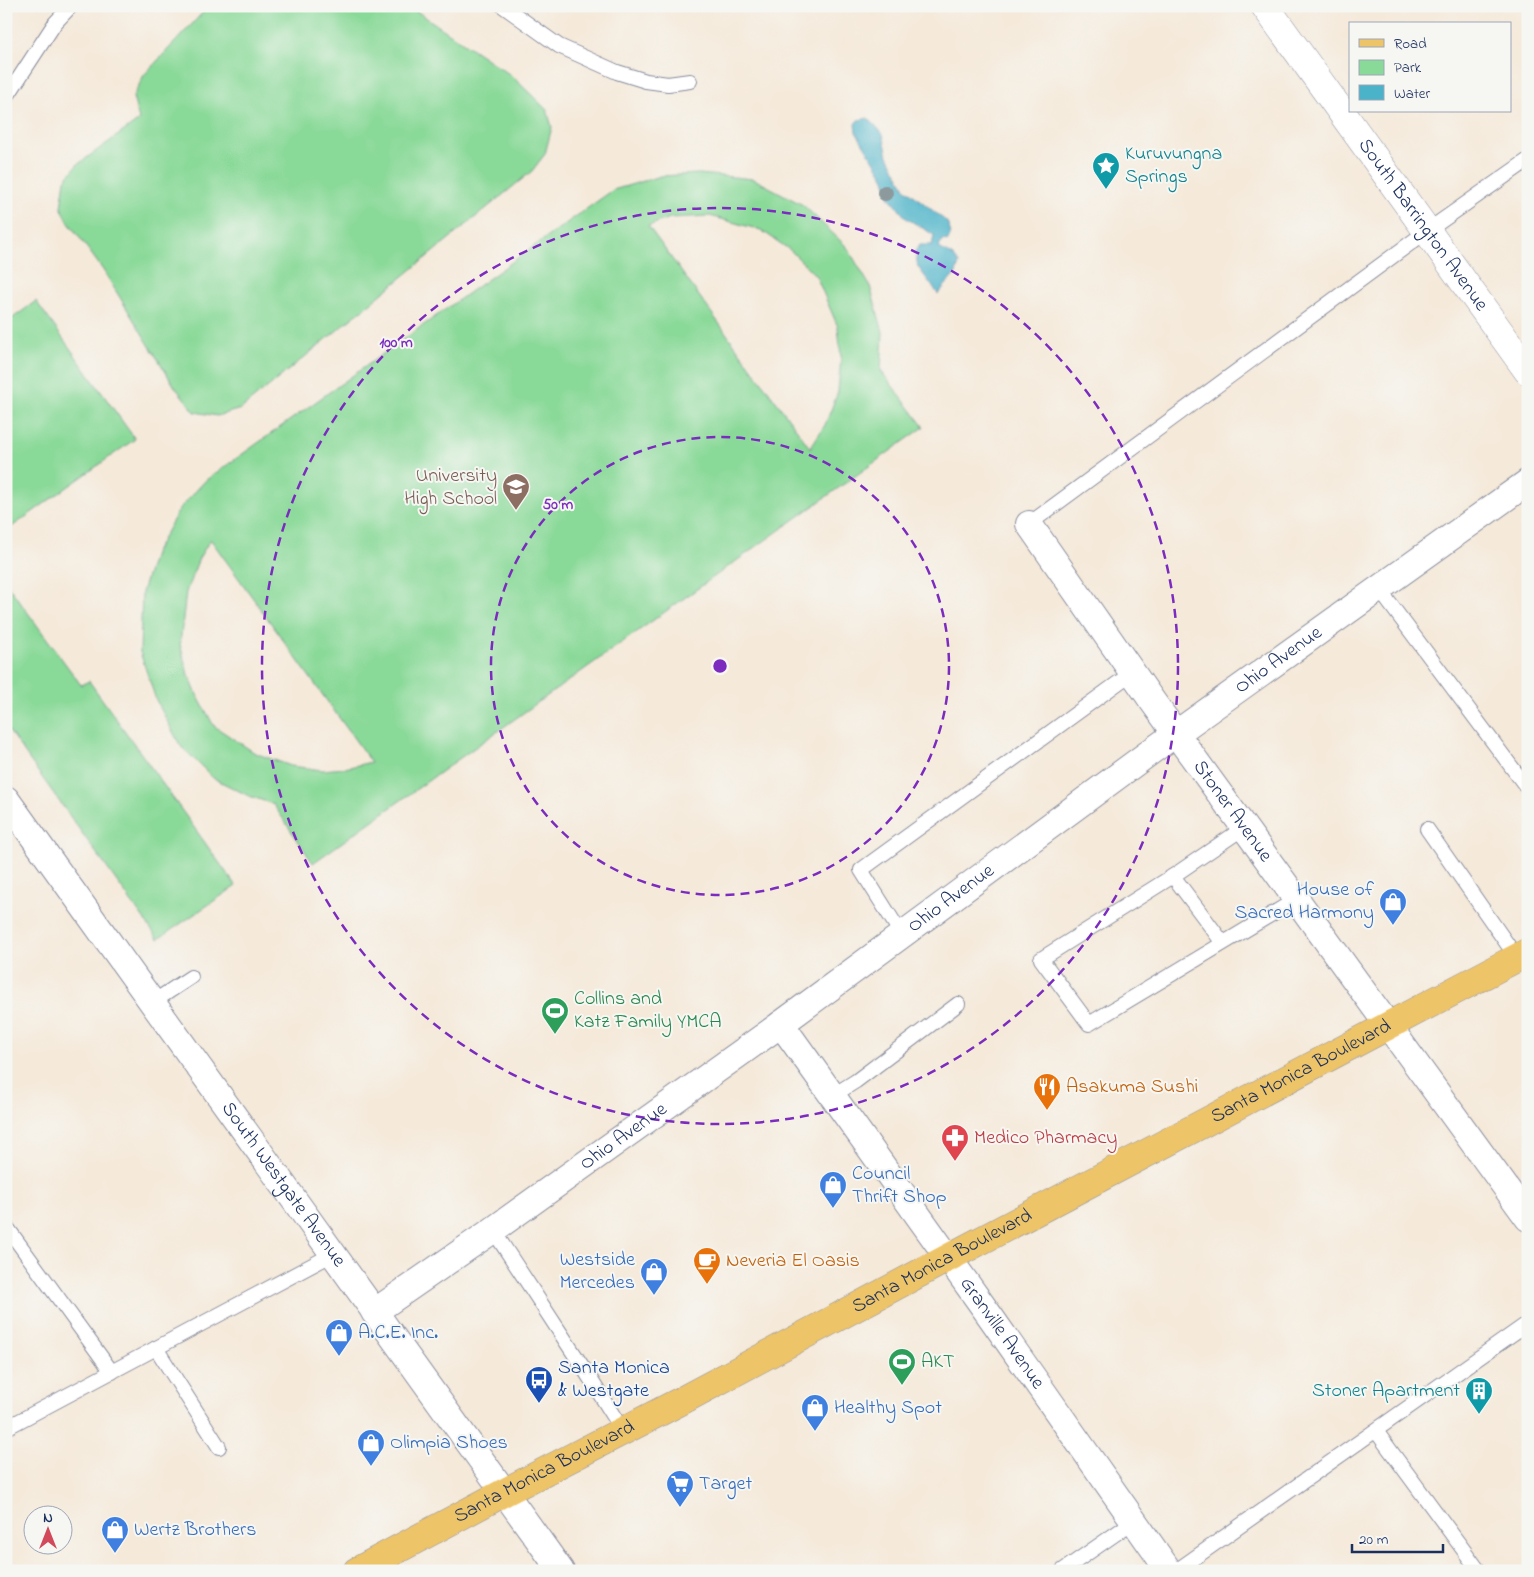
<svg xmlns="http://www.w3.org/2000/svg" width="1534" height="1577" font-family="'Indie Flower',sans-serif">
<rect width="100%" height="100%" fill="#f6f6f2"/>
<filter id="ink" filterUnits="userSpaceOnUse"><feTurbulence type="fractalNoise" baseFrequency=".02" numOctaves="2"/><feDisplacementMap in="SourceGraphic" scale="10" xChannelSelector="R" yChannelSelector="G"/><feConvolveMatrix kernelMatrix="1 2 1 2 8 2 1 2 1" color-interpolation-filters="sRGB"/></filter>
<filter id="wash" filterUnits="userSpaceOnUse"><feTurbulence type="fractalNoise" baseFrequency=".0096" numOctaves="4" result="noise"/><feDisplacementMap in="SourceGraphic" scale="20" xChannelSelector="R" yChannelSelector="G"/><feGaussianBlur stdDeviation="1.12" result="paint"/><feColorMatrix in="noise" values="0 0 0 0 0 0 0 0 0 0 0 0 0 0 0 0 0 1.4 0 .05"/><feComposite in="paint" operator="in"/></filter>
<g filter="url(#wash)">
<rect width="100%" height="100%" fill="#f5e9d9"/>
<g fill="#89d998" stroke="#52847b" fill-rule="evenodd">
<polygon points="209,6 409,6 512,76 547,110 552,127 545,154 532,171 241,409 217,416 195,412 175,387 103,270 69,223 61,207 65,180 77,165 139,120 133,97 144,75"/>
<path d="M699,174L754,179L803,205L847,247L870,286L883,332L881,371L924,427L313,863L273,804L249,796L213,778L180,745L156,700L140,652L142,592L154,554L180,508L206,480L613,190L661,176ZM710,216L761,230L790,250L816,276L838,327L841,357L838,392L825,425L810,448L648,226L670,218ZM210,540H211L371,762L345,768L322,770L291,766L255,753L214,726L197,695L187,671L180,644L186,592L199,558Z"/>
<polygon points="36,301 135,439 6,531 6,323"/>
<polygon points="6,583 81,685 89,681 236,886 158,939 6,727"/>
</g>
<polygon fill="#4bb3c9" stroke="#337194" points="868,118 883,134 888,156 905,188 947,222 951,233 948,241 942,240 939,248 953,256 959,263 956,273 938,294 918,267 915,251 920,245 932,245 934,235 906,218 890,198 885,179 856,132 855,124 858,120"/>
</g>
<g filter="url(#ink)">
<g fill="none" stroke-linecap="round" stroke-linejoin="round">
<defs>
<g id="service">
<polyline points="503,6 559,46 617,72 646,81 668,84 690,81"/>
<polyline points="6,98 55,23 71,6"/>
<polyline points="1029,524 1427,231 1528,160"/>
<polyline points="1379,589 1528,789"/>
<polyline points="1427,829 1517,958"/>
<polyline points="1173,876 1245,827"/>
<polyline points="902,935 861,870 1133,672"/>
<polyline points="1223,943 1173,876 1041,959 1089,1024 1297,899"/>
<polyline points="153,1002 191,977"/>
<polyline points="832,1096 856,1081 958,1004"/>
<polyline points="6,1226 112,1372"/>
<polyline points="493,1230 586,1372 623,1431"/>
<polyline points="156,1348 219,1447"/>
<polyline points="6,1428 333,1254"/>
<polyline points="1376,1431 1479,1571"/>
<polyline points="1062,1571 1134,1521"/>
<polyline points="1176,1571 1528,1323"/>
</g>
<g id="minor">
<path id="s1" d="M1029,524L1153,702L1528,1218"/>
<path id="s2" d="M6,799L561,1571"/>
<path id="s3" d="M781,1024L990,1316L1169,1571"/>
<path id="s4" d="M374,1312L493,1230L781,1024L1153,750L1528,482"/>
</g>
<g id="tertiary">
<path id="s5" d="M1265,6L1528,371"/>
</g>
<g id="primary">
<path id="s6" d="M357,1571L505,1492L681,1401L948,1258L1528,952"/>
</g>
</defs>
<use href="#service" stroke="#888c9c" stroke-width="16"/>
<use href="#minor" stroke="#888c9c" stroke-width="28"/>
<use href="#tertiary" stroke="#888c9c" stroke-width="29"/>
<use href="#primary" stroke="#888c9c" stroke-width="29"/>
<use href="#service" stroke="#fff" stroke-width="14"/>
<use href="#minor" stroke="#fff" stroke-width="26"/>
<use href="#tertiary" stroke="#fff" stroke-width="28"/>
<use href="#primary" stroke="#eec469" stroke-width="28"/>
</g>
<circle fill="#8c9a9d" cx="885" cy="193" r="8"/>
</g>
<g fill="none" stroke="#7b2cbf" stroke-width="2.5" stroke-dasharray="9 6">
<circle cx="720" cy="666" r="229"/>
<circle cx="720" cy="666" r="458"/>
</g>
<defs>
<symbol id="sight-pin" viewBox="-11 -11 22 30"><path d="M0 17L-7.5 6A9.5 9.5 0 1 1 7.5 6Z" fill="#0f9aa8" stroke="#f6f6f2"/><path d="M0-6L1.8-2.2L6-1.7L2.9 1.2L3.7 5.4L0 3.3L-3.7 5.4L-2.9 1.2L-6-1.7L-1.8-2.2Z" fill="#fff"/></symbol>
<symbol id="school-pin" viewBox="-11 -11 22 30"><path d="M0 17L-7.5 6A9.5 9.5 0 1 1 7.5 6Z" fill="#8d6e63" stroke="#f6f6f2"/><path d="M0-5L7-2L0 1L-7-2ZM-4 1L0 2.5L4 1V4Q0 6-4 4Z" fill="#fff"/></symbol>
<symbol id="shop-pin" viewBox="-11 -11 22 30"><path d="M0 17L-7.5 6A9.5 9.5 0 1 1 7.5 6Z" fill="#3f7fe0" stroke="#f6f6f2"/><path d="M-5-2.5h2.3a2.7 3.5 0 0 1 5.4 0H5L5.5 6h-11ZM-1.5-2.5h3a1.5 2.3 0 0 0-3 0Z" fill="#fff"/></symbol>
<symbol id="stadium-pin" viewBox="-11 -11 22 30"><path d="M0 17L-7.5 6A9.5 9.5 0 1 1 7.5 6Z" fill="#2e9e5b" stroke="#f6f6f2"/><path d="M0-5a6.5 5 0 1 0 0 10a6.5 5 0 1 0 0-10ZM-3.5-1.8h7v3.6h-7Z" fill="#fff"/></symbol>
<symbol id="restaurant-pin" viewBox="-11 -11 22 30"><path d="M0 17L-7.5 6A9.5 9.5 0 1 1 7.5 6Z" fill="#e8710a" stroke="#f6f6f2"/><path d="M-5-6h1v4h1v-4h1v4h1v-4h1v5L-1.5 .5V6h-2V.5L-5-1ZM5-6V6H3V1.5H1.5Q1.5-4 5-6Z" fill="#fff"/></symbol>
<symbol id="pharmacy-pin" viewBox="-11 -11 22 30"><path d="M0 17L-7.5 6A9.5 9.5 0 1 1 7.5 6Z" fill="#e0444e" stroke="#f6f6f2"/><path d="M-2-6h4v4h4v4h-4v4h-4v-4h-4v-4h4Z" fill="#fff"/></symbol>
<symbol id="cafe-pin" viewBox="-11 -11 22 30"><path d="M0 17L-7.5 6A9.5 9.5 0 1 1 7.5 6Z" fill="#e8710a" stroke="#f6f6f2"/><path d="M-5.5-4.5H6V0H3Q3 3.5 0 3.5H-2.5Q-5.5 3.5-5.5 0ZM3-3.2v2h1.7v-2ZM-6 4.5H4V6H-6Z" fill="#fff"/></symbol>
<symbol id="bus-pin" viewBox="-11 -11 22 30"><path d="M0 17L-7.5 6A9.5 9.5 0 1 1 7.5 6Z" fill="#1a4fb4" stroke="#f6f6f2"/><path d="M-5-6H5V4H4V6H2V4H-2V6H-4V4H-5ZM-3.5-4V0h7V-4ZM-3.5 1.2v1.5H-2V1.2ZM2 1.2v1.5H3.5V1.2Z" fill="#fff"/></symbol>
<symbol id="building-pin" viewBox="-11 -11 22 30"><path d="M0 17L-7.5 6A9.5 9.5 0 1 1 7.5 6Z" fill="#0f9aa8" stroke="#f6f6f2"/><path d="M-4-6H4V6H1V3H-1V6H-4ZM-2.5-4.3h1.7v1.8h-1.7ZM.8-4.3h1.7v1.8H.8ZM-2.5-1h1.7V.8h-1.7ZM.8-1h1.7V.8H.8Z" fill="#fff"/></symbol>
<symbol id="supermarket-pin" viewBox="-11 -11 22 30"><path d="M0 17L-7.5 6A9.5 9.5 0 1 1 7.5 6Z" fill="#3f7fe0" stroke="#f6f6f2"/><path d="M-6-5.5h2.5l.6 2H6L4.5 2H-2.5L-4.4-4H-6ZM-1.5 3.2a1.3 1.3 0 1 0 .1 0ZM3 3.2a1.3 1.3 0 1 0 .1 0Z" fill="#fff"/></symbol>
</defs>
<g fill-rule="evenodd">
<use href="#sight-pin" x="1090" y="150" width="32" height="43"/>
<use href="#school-pin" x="500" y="471" width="32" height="43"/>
<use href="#shop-pin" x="1377" y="886" width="32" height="43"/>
<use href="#stadium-pin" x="539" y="995" width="32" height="43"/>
<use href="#restaurant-pin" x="1031" y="1071" width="32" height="43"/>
<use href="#pharmacy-pin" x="939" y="1122" width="32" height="43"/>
<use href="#shop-pin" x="817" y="1169" width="32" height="43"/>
<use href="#cafe-pin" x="691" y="1245" width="32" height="43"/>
<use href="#shop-pin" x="638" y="1256" width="32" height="43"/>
<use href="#shop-pin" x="323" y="1317" width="32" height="43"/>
<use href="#stadium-pin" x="886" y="1346" width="32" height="43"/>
<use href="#bus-pin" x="523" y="1364" width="32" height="43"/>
<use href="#building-pin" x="1463" y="1375" width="32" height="43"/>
<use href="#shop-pin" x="799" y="1392" width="32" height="43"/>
<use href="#shop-pin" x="355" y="1427" width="32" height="43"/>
<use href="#supermarket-pin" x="664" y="1468" width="32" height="43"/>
<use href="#shop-pin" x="99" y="1514" width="32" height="43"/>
</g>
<g text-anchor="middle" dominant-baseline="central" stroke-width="4" stroke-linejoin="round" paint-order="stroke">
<g font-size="20" fill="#0d838f" stroke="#f6f6f2" text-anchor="start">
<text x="1125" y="154">Kuruvungna<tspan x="1125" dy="23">Springs</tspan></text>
<text x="1460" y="1391" text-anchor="end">Stoner Apartment</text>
</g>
<g font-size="20" fill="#1b2f5e" stroke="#f6f6f2">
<text stroke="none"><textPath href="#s5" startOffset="270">South Barrington Avenue</textPath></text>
<text stroke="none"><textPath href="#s4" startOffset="1115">Ohio Avenue</textPath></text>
<text stroke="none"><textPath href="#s1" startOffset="352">Stoner Avenue</textPath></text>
<text stroke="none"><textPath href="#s4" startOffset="710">Ohio Avenue</textPath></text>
<text stroke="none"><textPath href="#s6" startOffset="1068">Santa Monica Boulevard</textPath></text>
<text stroke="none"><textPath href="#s4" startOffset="305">Ohio Avenue</textPath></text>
<text stroke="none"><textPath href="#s2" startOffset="475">South Westgate Avenue</textPath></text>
<text stroke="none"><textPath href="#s6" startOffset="662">Santa Monica Boulevard</textPath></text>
<text stroke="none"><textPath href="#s3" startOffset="380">Granville Avenue</textPath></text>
<text stroke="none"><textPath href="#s6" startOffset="212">Santa Monica Boulevard</textPath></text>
</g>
<g font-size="20" fill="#785e54" stroke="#f6f6f2" text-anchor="end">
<text x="497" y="476">University<tspan x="497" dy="23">High School</tspan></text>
</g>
<g font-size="20" fill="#366cbe" stroke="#f6f6f2" text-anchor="start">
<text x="1374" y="890" text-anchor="end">House of<tspan x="1374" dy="23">Sacred Harmony</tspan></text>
<text x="852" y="1174">Council<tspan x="852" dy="23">Thrift Shop</tspan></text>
<text x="635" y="1260" text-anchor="end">Westside<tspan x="635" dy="23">Mercedes</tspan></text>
<text x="358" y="1333">A.C.E. Inc.</text>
<text x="834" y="1408">Healthy Spot</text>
<text x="390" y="1443">Olimpia Shoes</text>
<text x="699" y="1484">Target</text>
<text x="134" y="1530">Wertz Brothers</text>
</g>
<g font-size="20" fill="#27864d" stroke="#f6f6f2" text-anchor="start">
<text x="574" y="999">Collins and<tspan x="574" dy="23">Katz Family YMCA</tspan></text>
<text x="921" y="1362">AKT</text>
</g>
<g font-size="20" fill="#c56008" stroke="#f6f6f2" text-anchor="start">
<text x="1066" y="1087">Asakuma Sushi</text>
<text x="726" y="1261">Neveria El Oasis</text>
</g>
<g font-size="20" fill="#be3a42" stroke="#f6f6f2" text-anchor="start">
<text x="974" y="1138">Medico Pharmacy</text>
</g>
<g font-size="20" fill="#164399" stroke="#f6f6f2" text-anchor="start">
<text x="558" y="1368">Santa Monica<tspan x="558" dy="23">&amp; Westgate</tspan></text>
</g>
</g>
<circle cx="720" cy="666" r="8" fill="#7b2cbf" stroke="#f6f6f2" stroke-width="2.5"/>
<g font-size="15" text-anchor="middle" font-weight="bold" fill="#7b2cbf" stroke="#f6f6f2" stroke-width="4" stroke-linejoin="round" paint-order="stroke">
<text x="396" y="347">100 m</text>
<text x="558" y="509">50 m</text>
</g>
<rect width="1534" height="1577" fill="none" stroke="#f6f6f2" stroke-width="25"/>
<rect x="1349" y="22" width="162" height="90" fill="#f6f6f2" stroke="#9ea6b7"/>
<rect x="1359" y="39" width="25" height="8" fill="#eec469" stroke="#9ea6b7"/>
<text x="1394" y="48" font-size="15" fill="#1b2f5e">Road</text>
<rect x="1359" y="60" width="25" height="15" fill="#89d998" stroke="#9ea6b7"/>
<text x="1394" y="72" font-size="15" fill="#1b2f5e">Park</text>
<rect x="1359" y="85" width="25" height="15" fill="#4bb3c9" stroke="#9ea6b7"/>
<text x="1394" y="98" font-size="15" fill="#1b2f5e">Water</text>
<g transform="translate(48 1530)"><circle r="24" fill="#f6f6f2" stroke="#9ea6b7"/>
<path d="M0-4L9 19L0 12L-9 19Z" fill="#d1495b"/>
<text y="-8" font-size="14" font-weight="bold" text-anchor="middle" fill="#1b2f5e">N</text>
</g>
<path d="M1352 1544v8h91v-8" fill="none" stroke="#1b2f5e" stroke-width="2.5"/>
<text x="1359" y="1544" font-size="15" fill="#1b2f5e" stroke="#f6f6f2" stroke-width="4" paint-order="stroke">20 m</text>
</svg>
